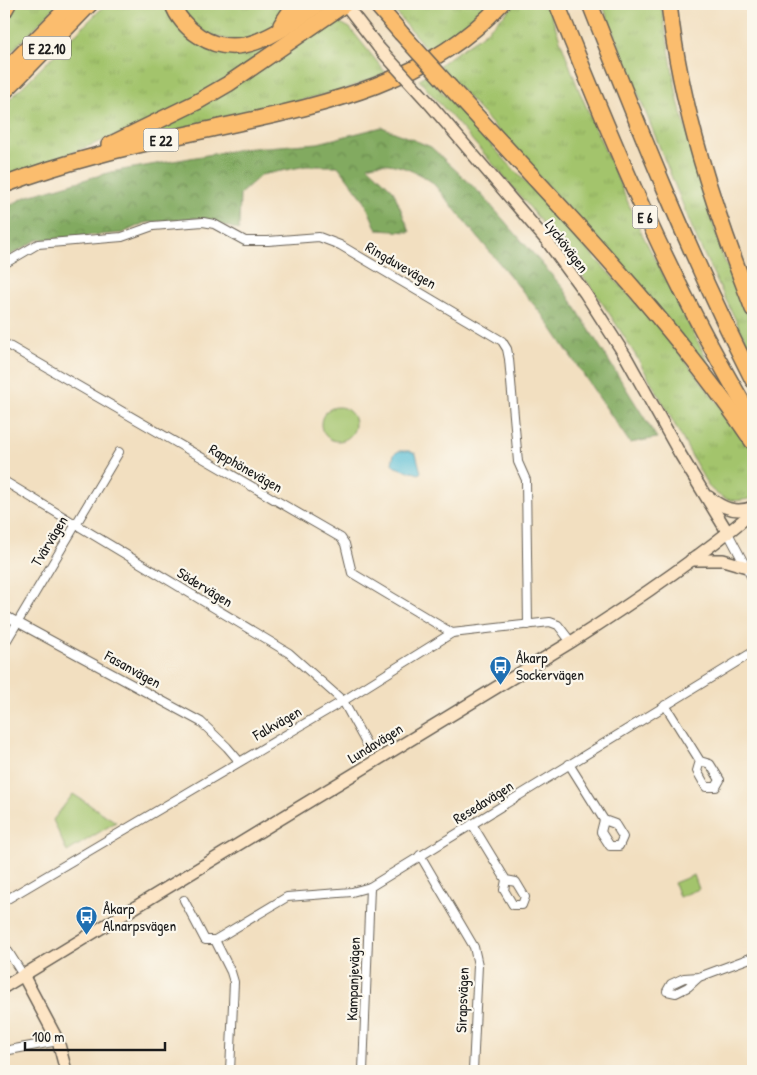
<svg xmlns="http://www.w3.org/2000/svg" width="757" height="1075" font-family="'Patrick Hand',sans-serif">
<defs>
<pattern id="grass-tufts" width="24" height="20" patternUnits="userSpaceOnUse" patternTransform="scale(1.25)"><rect width="24" height="20" fill="#a3c46c"/><path d="M3 7l-1-3M5 7V3M7 7l1-3M15 17l-1-3M17 17v-4M19 17l1-3" fill="none" stroke="#8ca85d"/></pattern>
<pattern id="forest-crowns" width="20" height="18" patternUnits="userSpaceOnUse" patternTransform="scale(1.25)"><rect width="20" height="18" fill="#82aa60"/><path d="M2 6a3 3 0 1 1 6 0M12 15a3 3 0 1 1 6 0" fill="none" stroke="#6a8a4e"/></pattern>
</defs>
<rect width="100%" height="100%" fill="#fbf7ec"/>
<filter id="ink" filterUnits="userSpaceOnUse"><feTurbulence type="fractalNoise" baseFrequency=".02" numOctaves="2"/><feDisplacementMap in="SourceGraphic" scale="10" xChannelSelector="R" yChannelSelector="G"/><feConvolveMatrix kernelMatrix="1 2 1 2 8 2 1 2 1" color-interpolation-filters="sRGB"/></filter>
<filter id="wash" filterUnits="userSpaceOnUse"><feTurbulence type="fractalNoise" baseFrequency=".0096" numOctaves="4" result="noise"/><feDisplacementMap in="SourceGraphic" scale="20" xChannelSelector="R" yChannelSelector="G"/><feGaussianBlur stdDeviation="1.12" result="paint"/><feColorMatrix in="noise" values="0 0 0 0 0 0 0 0 0 0 0 0 0 0 0 0 0 1.4 0 .05"/><feComposite in="paint" operator="in"/></filter>
<g filter="url(#wash)">
<rect width="100%" height="100%" fill="#f2dfc0"/>
<g fill="url(#grass-tufts)" stroke="#607044">
<polygon points="15,4 58,4 4,59 4,19"/>
<polygon points="106,4 169,4 206,47 305,25 215,88 135,128 4,179 4,105"/>
<path d="M180,4H289C284,12 278,22 271,29C251,48 211,41 193,23C187,18 184,10 180,4Z"/>
<polygon points="389,4 491,4 451,39 429,52"/>
<polygon points="516,4 547,4 578,88 640,230 716,377 662,313 439,65 482,35"/>
<polygon points="602,4 661,4 678,101 722,254 753,328 753,356 697,240"/>
<polygon points="337,21 350,28 386,73 343,90 117,145 323,25"/>
<path d="M426,74L664,333L753,449V498C732,503 723,501 708,486C672,420 637,351 593,290C541,216 479,148 419,80Z"/>
</g>
<path fill="url(#forest-crowns)" stroke="#4f633e" d="M382,127L431,147L480,193L564,289L657,438L630,443L544,317L432,182C415,171 388,158 368,166L393,190L410,232L377,230L364,200L338,166H306L261,175L240,194L239,230L200,218L144,223L123,233L37,240L4,259V209L25,197L111,172L241,149L318,143Z"/>
<g fill="#a3c46c" stroke="#607044">
<circle cx="338" cy="424" r="17"/>
<polygon points="73,794 116,822 67,852 53,820"/>
<polygon points="694,875 699,889 679,897 674,883"/>
</g>
<polygon fill="#58bed6" stroke="#3a6d79" points="399,451 409,451 416,454 421,472 419,474 395,467 392,463 394,454"/>
</g>
<g filter="url(#ink)">
<g fill="none" stroke-linecap="round" stroke-linejoin="round">
<defs>
<g id="street">
<polyline points="4,264 38,244 122,237 153,226 203,222 214,224 245,241 268,241 319,237 340,245 502,341 507,349 509,359 518,462 526,480 528,625"/>
<polyline points="4,343 341,538 345,544 352,573 452,633"/>
<polyline points="4,481 289,653 343,701 366,743"/>
<polyline points="728,533 753,580"/>
<polyline points="4,615 201,722 227,747 239,761"/>
<polyline points="4,645 119,452"/>
<polyline points="665,705 700,761 697,771 706,787 716,787 720,780 710,764 700,761"/>
<polyline points="569,764 604,820 601,832 610,846 619,846 623,837 615,824 604,820"/>
<polyline points="472,824 506,880 504,890 513,905 522,905 525,897 516,882 506,880"/>
<polyline points="420,855 474,947 478,965 473,1071"/>
<polyline points="184,900 205,940 215,940"/>
<polyline points="4,901 343,701 452,633 550,622 558,625 571,642"/>
<polyline points="4,945 23,975"/>
<polyline points="699,977 688,987 676,993 667,991 671,984 684,978 699,977 753,957"/>
<polyline points="4,1051 58,1041"/>
<polyline points="230,1071 234,982 231,972 215,940 287,897 352,892 370,887 753,652"/>
<polyline points="363,1071 370,887"/>
</g>
<g id="secondary">
<polyline points="345,4 379,48"/>
<polyline points="429,103 547,241 585,293 626,357 680,454 728,533"/>
<path d="M709,497C722,508 736,514 753,507"/>
<polyline points="691,560 723,560 747,567"/>
<polyline points="23,975 58,1041 66,1071"/>
<path d="M4,987L571,642C634,602 696,560 753,512"/>
</g>
<g id="highway">
<path d="M173,4C176,16 188,29 199,36C242,64 284,28 319,4"/>
<polyline points="376,4 401,33"/>
<path d="M557,4C614,147 673,288 753,420"/>
<path d="M590,4C640,131 691,258 753,380"/>
<path d="M669,4C681,110 714,209 753,309"/>
<polyline points="4,11 8,4"/>
<polyline points="281,25 295,4"/>
<polyline points="4,72 71,4"/>
<path d="M450,87C555,202 666,313 753,442"/>
<polyline points="4,92 90,4"/>
<polyline points="109,145 197,102 228,84 345,4"/>
<path d="M4,185C67,161 131,146 197,132C304,108 423,90 501,4"/>
</g>
</defs>
<use href="#street" stroke="#676055" stroke-width="10"/>
<use href="#secondary" stroke="#676055" stroke-width="14"/>
<use href="#highway" stroke="#676055" stroke-width="18"/>
<use href="#street" stroke="#fff" stroke-width="8"/>
<use href="#secondary" stroke="#fde5c5" stroke-width="11"/>
<use href="#highway" stroke="#fbbd6e" stroke-width="15"/>
<defs>
<polyline id="secondary-bridge" points="379,48 429,103"/>
<polyline id="highway-bridge" points="401,33 450,87"/>
</defs>
<use href="#secondary-bridge" stroke="#676055" stroke-width="14" stroke-linecap="butt"/>
<use href="#highway-bridge" stroke="#676055" stroke-width="18" stroke-linecap="butt"/>
<use href="#secondary-bridge" stroke="#fde5c5" stroke-width="11"/>
<use href="#highway-bridge" stroke="#fbbd6e" stroke-width="15"/>
</g>
</g>
<defs>
<symbol id="bus-pin" viewBox="-11 -11 22 30"><path d="M0 17L-7.5 6A9.5 9.5 0 1 1 7.5 6Z" fill="#1f6fb2" stroke="#fbf7ec"/><path d="M-5-6H5V4H4V6H2V4H-2V6H-4V4H-5ZM-3.5-4V0h7V-4ZM-3.5 1.2v1.5H-2V1.2ZM2 1.2v1.5H3.5V1.2Z" fill="#fff"/></symbol>
</defs>
<g fill-rule="evenodd">
<use href="#bus-pin" x="488" y="654" width="25" height="34"/>
<use href="#bus-pin" x="74" y="904" width="25" height="34"/>
</g>
<g text-anchor="middle" dominant-baseline="central" stroke-width="4.5" stroke-linejoin="round" paint-order="stroke">
<g fill="#fbf7ec" stroke="#5f5e5a" stroke-width="1">
<rect x="23" y="36.5" width="48" height="23" rx="4"/>
<rect x="143.5" y="128.5" width="35" height="23" rx="4"/>
<rect x="632.5" y="205.5" width="25" height="23" rx="4"/>
</g>
<g font-size="14" font-weight="bold" fill="#1c1c1c">
<text x="47" y="48">E 22.10</text>
<text x="161" y="140">E 22</text>
<text x="645" y="217">E 6</text>
</g>
<g font-size="15" fill="#1c1c1c" stroke="#fbf7ec">
<text transform="translate(567 246) rotate(53)">Lyckövägen</text>
<text transform="translate(401 265) rotate(30)">Ringduvevägen</text>
<text transform="translate(246 468) rotate(30)">Rapphönevägen</text>
<text transform="translate(49 541) rotate(-59)">Tvärvägen</text>
<text transform="translate(205 587) rotate(31)">Södervägen</text>
<text transform="translate(133 669) rotate(29)">Fasanvägen</text>
<text transform="translate(277 723) rotate(-30)">Falkvägen</text>
<text transform="translate(375 743) rotate(-32)">Lundavägen</text>
<text transform="translate(483 802) rotate(-32)">Resedavägen</text>
<text transform="translate(353 979) rotate(-88)">Kampanjevägen</text>
<text transform="translate(462 1000) rotate(-88)">Sirapsvägen</text>
</g>
<g font-size="15" fill="#1c1c1c" stroke="#fbf7ec" text-anchor="start">
<text x="516" y="657">Åkarp<tspan x="516" dy="17">Sockervägen</tspan></text>
<text x="103" y="908">Åkarp<tspan x="103" dy="17">Alnarpsvägen</tspan></text>
</g>
</g>
<rect width="757" height="1075" fill="none" stroke="#fbf7ec" stroke-width="20"/>
<path d="M25 1042v8h140v-8" fill="none" stroke="#1c1c1c" stroke-width="2.5"/>
<text x="32" y="1042" font-size="15" fill="#1c1c1c" stroke="#fbf7ec" stroke-width="4" paint-order="stroke">100 m</text>
</svg>
